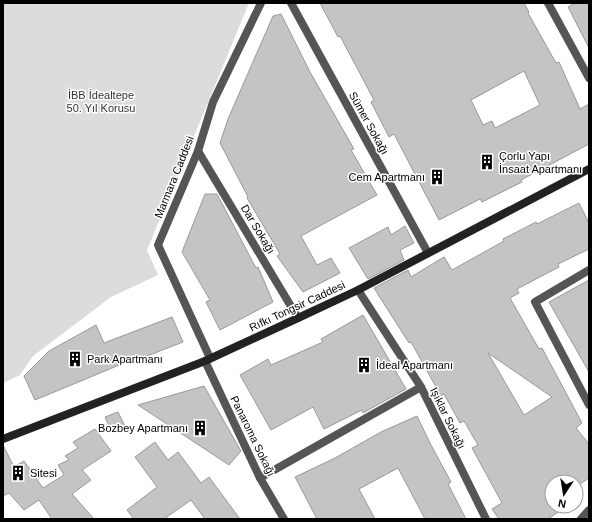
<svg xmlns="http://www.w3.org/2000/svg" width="592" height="522" font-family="Helvetica,sans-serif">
<rect width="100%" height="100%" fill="#fff"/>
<polygon fill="#dcdcdc" points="3,3 249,3 147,250 158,275 111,297 33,356 20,375 3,383"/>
<g fill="#c4c4c4" stroke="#999" fill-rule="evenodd">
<path d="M320,3H524L529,12L528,13L556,63L559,62L580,109L589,104V144L521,180L522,182L482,202L480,199L439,220L394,134L389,137L371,102L374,100L340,36L338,37ZM524,71L540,105L495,128L492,121L483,125L471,100Z"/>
<polygon points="575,3 589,3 589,48 568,7"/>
<polygon points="281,14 310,72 354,149 351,150 377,195 301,236 317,265 331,258 340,273 303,292 277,256 280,254 247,198 248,197 220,143 228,119 273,16"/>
<polygon points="205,194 217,194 256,268 258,267 273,302 220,330 206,302 210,300 182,252"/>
<path d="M579,203L589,223V249L558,264L559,267L517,289L519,293L510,298L539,349L542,348L582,423L576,428L589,444V478L576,487V482H552V506H567L548,519H499L492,509L502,503L472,448L478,445L464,421L460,423L444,394L441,396L411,342L409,343L374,288L408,270L411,277L444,257L452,270L504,241L503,239L536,222L537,224ZM488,353L552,397L524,415Z"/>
<polygon points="405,226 414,243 400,250 404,260 368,279 349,248 388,227 391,235"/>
<polygon points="589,280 589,372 549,302"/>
<polygon points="363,315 406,389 363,413 362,410 324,429 313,407 271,430 240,375 268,359 271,365 323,342 321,339"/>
<polygon points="172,317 183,342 129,363 129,361 35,400 24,376 49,351 96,325 104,343"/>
<polygon points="204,386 241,451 229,465 138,405"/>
<polygon points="118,412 125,426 112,432 105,417"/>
<polygon points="417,416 431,445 451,482 448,484 466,519 425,519 398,468 359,489 375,519 317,519 295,477 335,458 381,432"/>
<polygon points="95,429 111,451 82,470 91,480 72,494 94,519 52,519 39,500 24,510 9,493 3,496 3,445 14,467 24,461 43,488 64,475 58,465 69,460 65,456 78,448 73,442"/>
<polygon points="155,442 168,460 178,452 201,483 209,477 240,519 205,519 191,500 164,519 134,519 127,510 157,487 135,457"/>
</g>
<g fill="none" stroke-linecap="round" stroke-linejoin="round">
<g stroke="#555" stroke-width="8">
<polyline points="291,3 428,253"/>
<polyline points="548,3 589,78"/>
<polyline points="198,151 298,318"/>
<polyline points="589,270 535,302 589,405"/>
<polyline points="358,290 421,387 486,519"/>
<polyline points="210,358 158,245 198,151 213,102 261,3"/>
<polyline points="205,361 260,478 284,519"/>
<polyline points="260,478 421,387"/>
<polyline points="581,519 589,510"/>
</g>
<polyline stroke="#222" stroke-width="8" points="3,439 205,361 298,318 358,290 589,169"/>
</g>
<defs>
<symbol id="building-bare" viewBox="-9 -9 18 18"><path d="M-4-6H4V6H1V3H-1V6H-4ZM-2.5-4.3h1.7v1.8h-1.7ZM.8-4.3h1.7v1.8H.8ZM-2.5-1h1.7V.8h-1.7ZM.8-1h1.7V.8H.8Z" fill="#000" stroke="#fff" stroke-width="2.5" paint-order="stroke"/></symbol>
</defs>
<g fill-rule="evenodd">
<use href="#building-bare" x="476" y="151" width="22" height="22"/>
<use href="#building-bare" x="426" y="166" width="22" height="22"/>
<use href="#building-bare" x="64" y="348" width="22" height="22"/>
<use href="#building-bare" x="353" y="354" width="22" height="22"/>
<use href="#building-bare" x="189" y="417" width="22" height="22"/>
<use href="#building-bare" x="7" y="462" width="22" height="22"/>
</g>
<g text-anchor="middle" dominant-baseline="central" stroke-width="3" stroke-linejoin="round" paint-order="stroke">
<g font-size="11" fill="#333" stroke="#fff">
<text x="101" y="95">İBB İdealtepe<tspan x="101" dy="13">50. Yıl Korusu</tspan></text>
</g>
<g font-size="11" fill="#000" stroke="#fff">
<text transform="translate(369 123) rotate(61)">Sümer Sokağı</text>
<text transform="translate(174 177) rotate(-68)">Marmara Caddesi</text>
<text transform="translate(258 229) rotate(59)">Dar Sokağı</text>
<text transform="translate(297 306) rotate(-25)">Rıfkı Tongsir Caddesi</text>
<text transform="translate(448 418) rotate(64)">Işıklar Sokağı</text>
<text transform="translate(253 436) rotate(64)">Panaroma Sokağı</text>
</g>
<g font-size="11" fill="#000" stroke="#fff" text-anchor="start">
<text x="499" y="156">Çorlu Yapı<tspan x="499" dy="13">İnsaat Apartmanı</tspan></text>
<text x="425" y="177" text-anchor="end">Cem Apartmanı</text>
<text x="87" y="359">Park Apartmanı</text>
<text x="376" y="365">İdeal Apartmanı</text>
<text x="188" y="428" text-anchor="end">Bozbey Apartmanı</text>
<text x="30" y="473">Sitesi</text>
</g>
</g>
<rect width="592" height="522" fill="none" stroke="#000000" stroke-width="8"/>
<g transform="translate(564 494) rotate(192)"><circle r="19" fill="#ffffff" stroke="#999999"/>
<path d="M0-3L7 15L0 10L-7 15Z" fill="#000000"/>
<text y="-6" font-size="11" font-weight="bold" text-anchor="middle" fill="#000000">N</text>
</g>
</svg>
